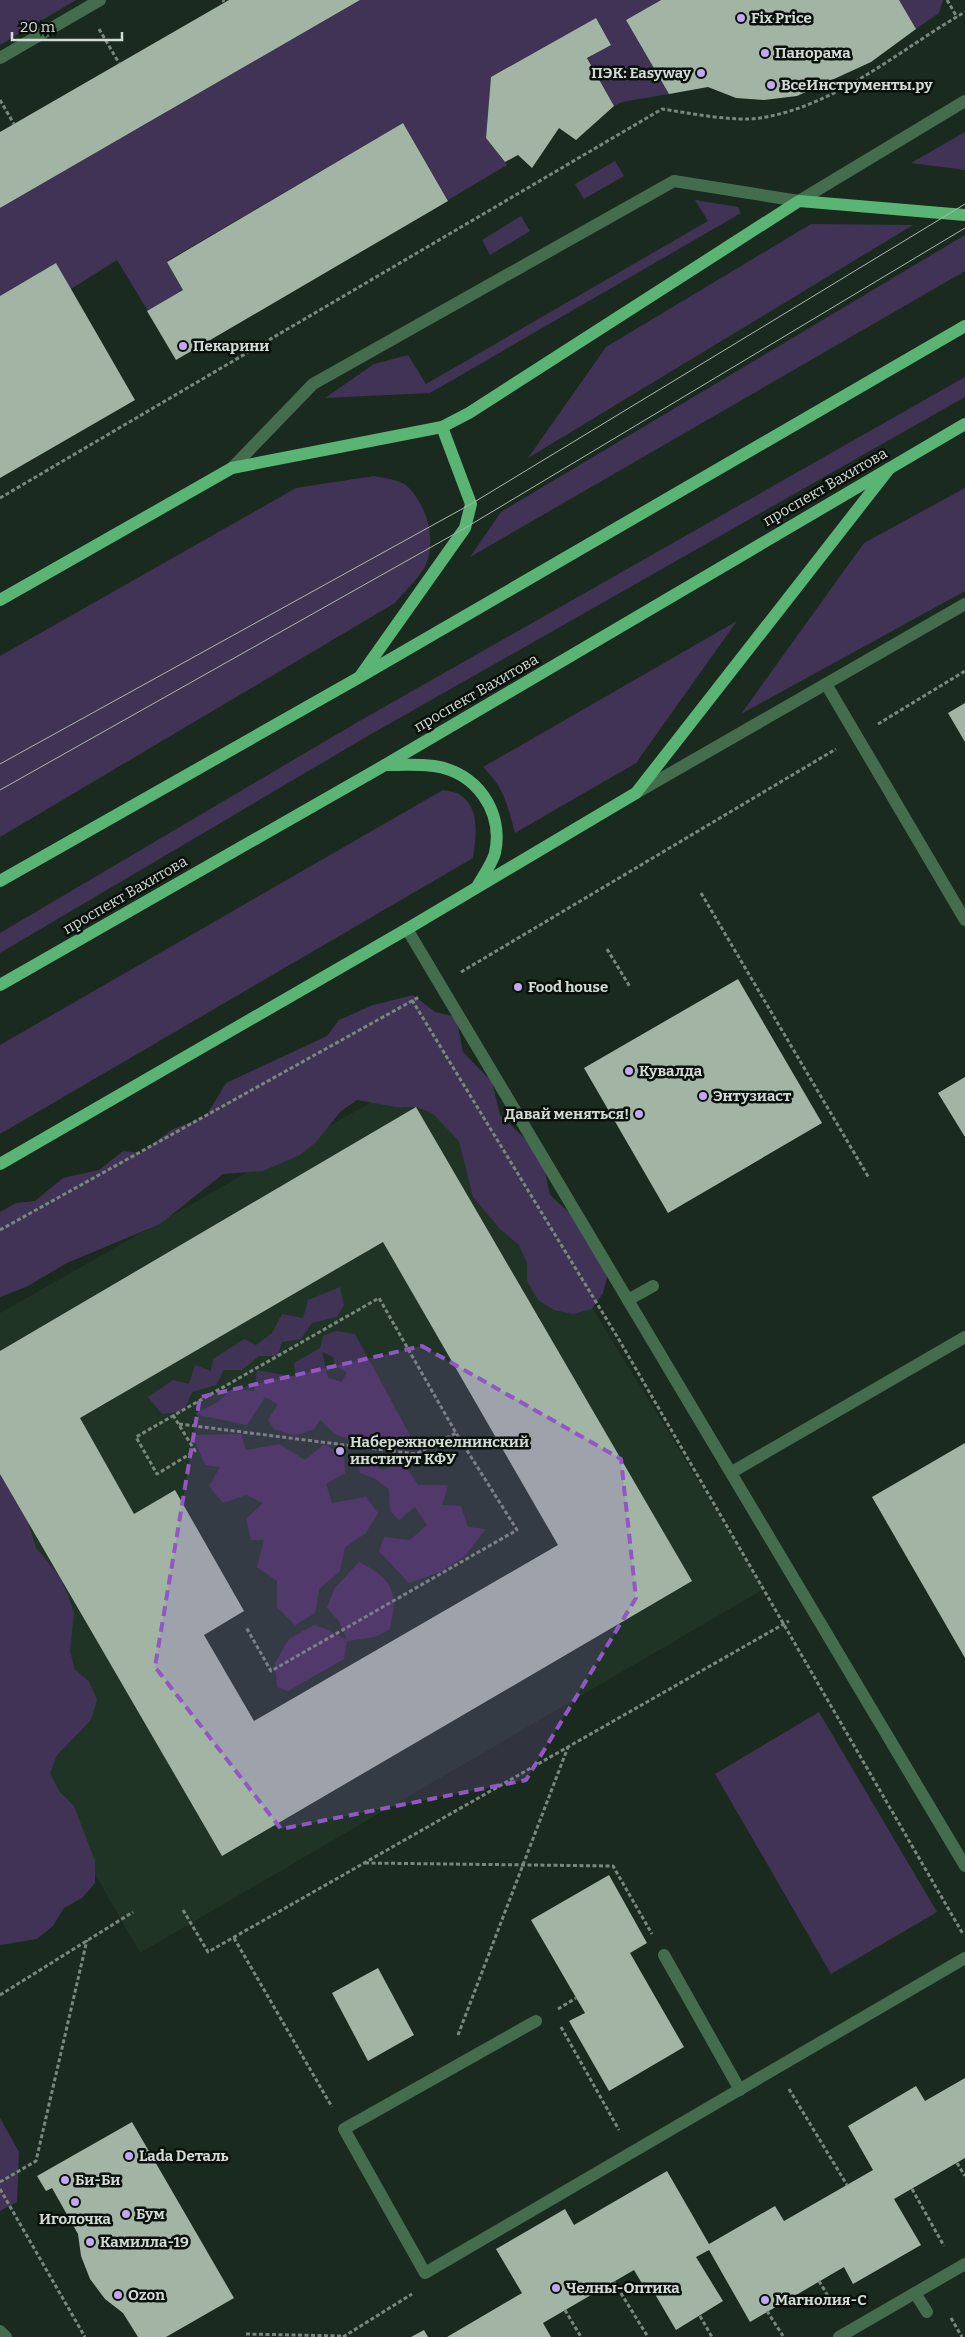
<svg xmlns="http://www.w3.org/2000/svg" width="965" height="2337" font-family="Bitter,serif">
<rect width="100%" height="100%" fill="#1a2a1e"/>
<polygon fill="#1f3425" points="442,1062 764,1589 140,1953 0,1708 0,1313"/>
<g fill="#413356" fill-rule="evenodd">
<polygon points="0,0 76,0 0,45"/>
<polygon points="360,0 660,0 626,20 669,94 622,102 614,106 588,58 611,44 596,18 491,77 486,138 507,165 448,200 403,123 167,261 183,290 148,311 117,260 71,289 56,263 0,296 0,208"/>
<polygon points="899,0 943,0 939,13 916,29"/>
<polygon points="965,132 965,170 911,163"/>
<polygon points="615,161 624,176 584,199 575,184"/>
<polygon points="695,200 738,207 741,213 430,393 325,398 374,364 408,355 426,384 708,221"/>
<polygon points="521,216 530,231 490,255 482,240"/>
<polygon points="811,224 913,225 528,458 606,347"/>
<polygon points="965,235 965,271 470,557 501,512"/>
<polygon points="965,377 965,397 366,737 0,953 0,933 356,723"/>
<path d="M374,476C383,478 401,480 407,486C426,504 437,539 426,564C422,575 403,593 395,603L0,837V656L296,488Z"/>
<polygon points="965,488 965,591 741,714 864,543"/>
<path d="M737,621L636,763L515,833C507,804 505,789 483,767Z"/>
<path d="M443,790C448,791 455,792 459,794C481,808 476,837 473,858L0,1134V1045Z"/>
<polygon points="413,995 435,1012 456,1017 463,1052 492,1082 500,1115 541,1154 550,1195 579,1222 608,1274 603,1293 592,1309 573,1314 554,1310 538,1300 527,1281 527,1263 519,1245 500,1229 473,1197 459,1141 432,1113 416,1107 396,1107 357,1100 341,1111 316,1142 300,1155 263,1171 223,1174 160,1224 67,1263 26,1287 0,1297 0,1212 16,1203 35,1201 63,1178 99,1170 123,1151 141,1153 171,1130 206,1116 226,1083 327,1036 339,1020 373,1005"/>
<polygon points="340,1287 344,1305 337,1317 312,1323 301,1339 282,1342 278,1356 259,1356 242,1370 224,1370 216,1385 192,1392 184,1411 162,1414 148,1397 173,1380 189,1384 195,1365 211,1371 213,1359 244,1339 256,1345 272,1333 282,1314 303,1318 308,1300"/>
<path d="M336,1331L355,1334L412,1439L355,1442L335,1434L320,1420L314,1429L295,1436L274,1429L268,1420L278,1404L265,1397L247,1425L194,1414L218,1402L232,1389L254,1391L257,1370L296,1377L294,1363L320,1348L323,1336ZM322,1352L333,1357L335,1366L347,1372L342,1382L328,1378Z"/>
<polygon points="241,1434 246,1450 279,1444 305,1460 325,1444 344,1457 345,1473 326,1484 332,1503 366,1497 378,1513 366,1533 345,1547 340,1571 319,1589 315,1613 295,1625 277,1607 277,1581 257,1567 264,1540 251,1540 246,1519 263,1503 246,1495 223,1503 209,1486 220,1467 205,1465 192,1435"/>
<polygon points="358,1455 383,1470 402,1461 418,1485 448,1485 442,1505 461,1506 468,1527 486,1529 465,1556 440,1572 409,1583 379,1551 384,1537 410,1540 427,1525 415,1507 399,1520 390,1511 389,1489 374,1478 360,1473"/>
<polygon points="0,1466 19,1493 36,1548 60,1577 68,1595 74,1613 70,1651 75,1670 89,1681 97,1700 91,1720 57,1755 50,1773 59,1791 74,1806 95,1861 95,1883 82,1898 64,1908 53,1926 37,1939 0,1945"/>
<path d="M359,1562C393,1579 400,1594 389,1630L375,1637L347,1641L344,1659L288,1691L277,1687L275,1663L289,1639L314,1625L324,1628L347,1640L339,1621L327,1608L334,1589Z"/>
<polygon points="819,1712 937,1912 831,1974 715,1774"/>
<polygon points="0,2118 19,2152 17,2202 0,2211"/>
</g>
<g fill="#a2b5a5" fill-rule="evenodd">
<polygon points="229,0 360,0 0,208 0,132"/>
<polygon points="661,0 899,0 916,29 871,62 797,96 764,100 736,98 708,87 669,94 626,20"/>
<polygon points="596,18 611,45 587,58 614,106 576,140 559,128 532,168 518,155 505,162 486,138 491,77"/>
<polygon points="403,123 448,201 176,360 147,311 183,290 167,262"/>
<polygon points="56,263 135,400 0,478 0,296"/>
<polygon points="965,703 965,742 948,713"/>
<polygon points="738,979 822,1123 668,1213 584,1068"/>
<polygon points="965,1077 965,1137 938,1093"/>
<path d="M416,1107L692,1581L222,1856L0,1474V1351ZM383,1242L558,1545L254,1721L204,1635L244,1611L175,1490L134,1514L80,1418Z"/>
<polygon points="965,1443 965,1658 872,1497"/>
<polygon points="609,1875 647,1943 630,1953 684,2047 609,2091 569,2021 585,2013 531,1920"/>
<polygon points="378,1968 414,2035 368,2061 332,1993"/>
<polygon points="965,2078 965,2158 894,2199 921,2245 853,2284 844,2267 750,2322 709,2250 696,2257 723,2301 676,2330 649,2284 644,2287 634,2270 543,2323 551,2337 447,2337 522,2293 496,2249 565,2209 574,2225 667,2171 709,2244 775,2206 784,2221 873,2170 848,2126 916,2086 925,2101"/>
<polygon points="132,2122 234,2298 166,2337 138,2337 123,2313 105,2299 90,2279 81,2256 78,2234 52,2188 46,2191 37,2176"/>
<polygon points="424,2330 428,2337 411,2337"/>
</g>
<g fill="none" stroke-linecap="round" stroke-linejoin="round">
<g stroke="#7a877d" stroke-width="3" stroke-dasharray="4 2.5" stroke-linecap="butt">
<polyline points="223,0 224,2"/>
<polyline points="947,0 957,17"/>
<polyline points="99,29 119,63"/>
<polyline points="0,100 14,124"/>
<path d="M0,498L662,109C689,113 734,122 760,118C837,106 899,50 965,12"/>
<polyline points="878,724 965,671"/>
<polyline points="701,893 869,1178"/>
<polyline points="607,949 630,987"/>
<polyline points="461,972 836,749"/>
<polyline points="412,1000 618,1338 963,1934"/>
<polyline points="0,1230 419,997"/>
<polyline points="173,1415 195,1451 157,1474 136,1437 379,1298 456,1433 517,1530 271,1671 246,1627"/>
<polyline points="179,1424 416,1454 456,1433"/>
<polyline points="365,1863 613,1866 652,1934"/>
<polyline points="183,1910 208,1952 789,1621"/>
<polyline points="234,1938 332,2107"/>
<polyline points="0,1995 133,1912"/>
<polyline points="558,2009 576,1998"/>
<polyline points="561,2027 619,2130"/>
<polyline points="458,2035 568,1747"/>
<polyline points="789,2089 847,2185"/>
<polyline points="957,2163 965,2176"/>
<polyline points="0,2182 36,2161 87,1940"/>
<polyline points="0,2189 85,2337"/>
<polyline points="912,2189 944,2246"/>
<polyline points="819,2281 835,2308"/>
<polyline points="614,2282 648,2337"/>
<polyline points="565,2310 581,2337"/>
<polyline points="767,2311 783,2336"/>
<polyline points="700,2316 712,2337"/>
<polyline points="951,2318 962,2337"/>
<polyline points="246,2334 343,2336"/>
<polyline points="343,2337 412,2294"/>
</g>
<g stroke="#446d4e" stroke-width="12">
<polyline points="0,58 100,0"/>
<polyline points="232,468 313,384 674,181 799,201 965,101"/>
<polyline points="826,684 965,920"/>
<polyline points="636,793 965,604"/>
<polyline points="407,929 965,1866"/>
<polyline points="628,1300 653,1286"/>
<polyline points="732,1472 965,1337"/>
<polyline points="664,1955 740,2090"/>
<polyline points="536,2021 344,2129 425,2273 965,1958"/>
<polyline points="915,2293 927,2312"/>
<polyline points="0,2331 6,2337"/>
<polyline points="839,2337 965,2264"/>
</g>
<g stroke="#5ab474" stroke-width="12">
<polyline points="0,600 232,468 442,427 469,413 799,201 965,215"/>
<polyline points="361,675 465,528 471,504 442,427"/>
<path d="M385,765C401,765 418,764 434,766C476,772 504,811 495,853C492,864 483,876 477,887"/>
<polyline points="0,881 358,678 965,326"/>
<polyline points="0,985 385,765 965,424"/>
<polyline points="0,1164 407,929 636,793 889,469"/>
</g>
<g stroke="#abb6ae" stroke-width="1">
<polyline points="0,764 471,504 965,204"/>
<polyline points="0,790 465,528 965,228"/>
</g>
</g>
<path fill="#9158c4" fill-opacity="0.2" stroke="#9158c4" stroke-width="4" stroke-dasharray="10 6" stroke-linejoin="round" d="M422,1346L621,1459L636,1598L526,1780L281,1829L155,1667L200,1397Z"/>
<g fill="#c3a7f2" stroke="#0a100b" stroke-width="2">
<circle cx="741" cy="18" r="5"/>
<circle cx="765" cy="53" r="5"/>
<circle cx="701" cy="73" r="5"/>
<circle cx="771" cy="85" r="5"/>
<circle cx="183" cy="346" r="5"/>
<circle cx="518" cy="987" r="5"/>
<circle cx="629" cy="1071" r="5"/>
<circle cx="703" cy="1096" r="5"/>
<circle cx="639" cy="1114" r="5"/>
<circle cx="340" cy="1451" r="5"/>
<circle cx="129" cy="2156" r="5"/>
<circle cx="65" cy="2180" r="5"/>
<circle cx="75" cy="2202" r="5"/>
<circle cx="126" cy="2214" r="5"/>
<circle cx="90" cy="2242" r="5"/>
<circle cx="556" cy="2288" r="5"/>
<circle cx="118" cy="2295" r="5"/>
<circle cx="765" cy="2300" r="5"/>
</g>
<g text-anchor="middle" dominant-baseline="central" stroke-width="5" stroke-linejoin="round" paint-order="stroke">
<g font-size="15" font-weight="bold" fill="#d2dcd4" stroke="#0a100b" text-anchor="start">
<text x="751" y="18">Fix Price</text>
<text x="775" y="53">Панорама</text>
<text x="691" y="73" text-anchor="end">ПЭК: Easyway</text>
<text x="781" y="85">ВсеИнструменты.ру</text>
<text x="193" y="346">Пекарини</text>
<text x="528" y="987">Food house</text>
<text x="639" y="1071">Кувалда</text>
<text x="713" y="1096">Энтузиаст</text>
<text x="629" y="1114" text-anchor="end">Давай меняться!</text>
<text x="350" y="1442">Набережночелнинский<tspan x="350" dy="17">институт КФУ</tspan></text>
<text x="139" y="2156">Lada Dеталь</text>
<text x="75" y="2180">Би-Би</text>
<text x="136" y="2214">Бум</text>
<text x="75" y="2219" text-anchor="middle">Иголочка</text>
<text x="100" y="2242">Камилла-19</text>
<text x="566" y="2288">Челны-Оптика</text>
<text x="128" y="2295">Ozon</text>
<text x="775" y="2300">Магнолия-С</text>
</g>
<g font-size="15" fill="#d2dcd4" stroke="#0a100b">
<text transform="translate(825 487) rotate(-30)">проспект Вахитова</text>
<text transform="translate(476 693) rotate(-30)">проспект Вахитова</text>
<text transform="translate(125 895) rotate(-30)">проспект Вахитова</text>
</g>
</g>
<path d="M12 32v8h110v-8" fill="none" stroke="#d2dcd4" stroke-width="2.5"/>
<text x="20" y="32" font-size="15" fill="#d2dcd4" stroke="#0a100b" stroke-width="4" paint-order="stroke">20 m</text>
</svg>
